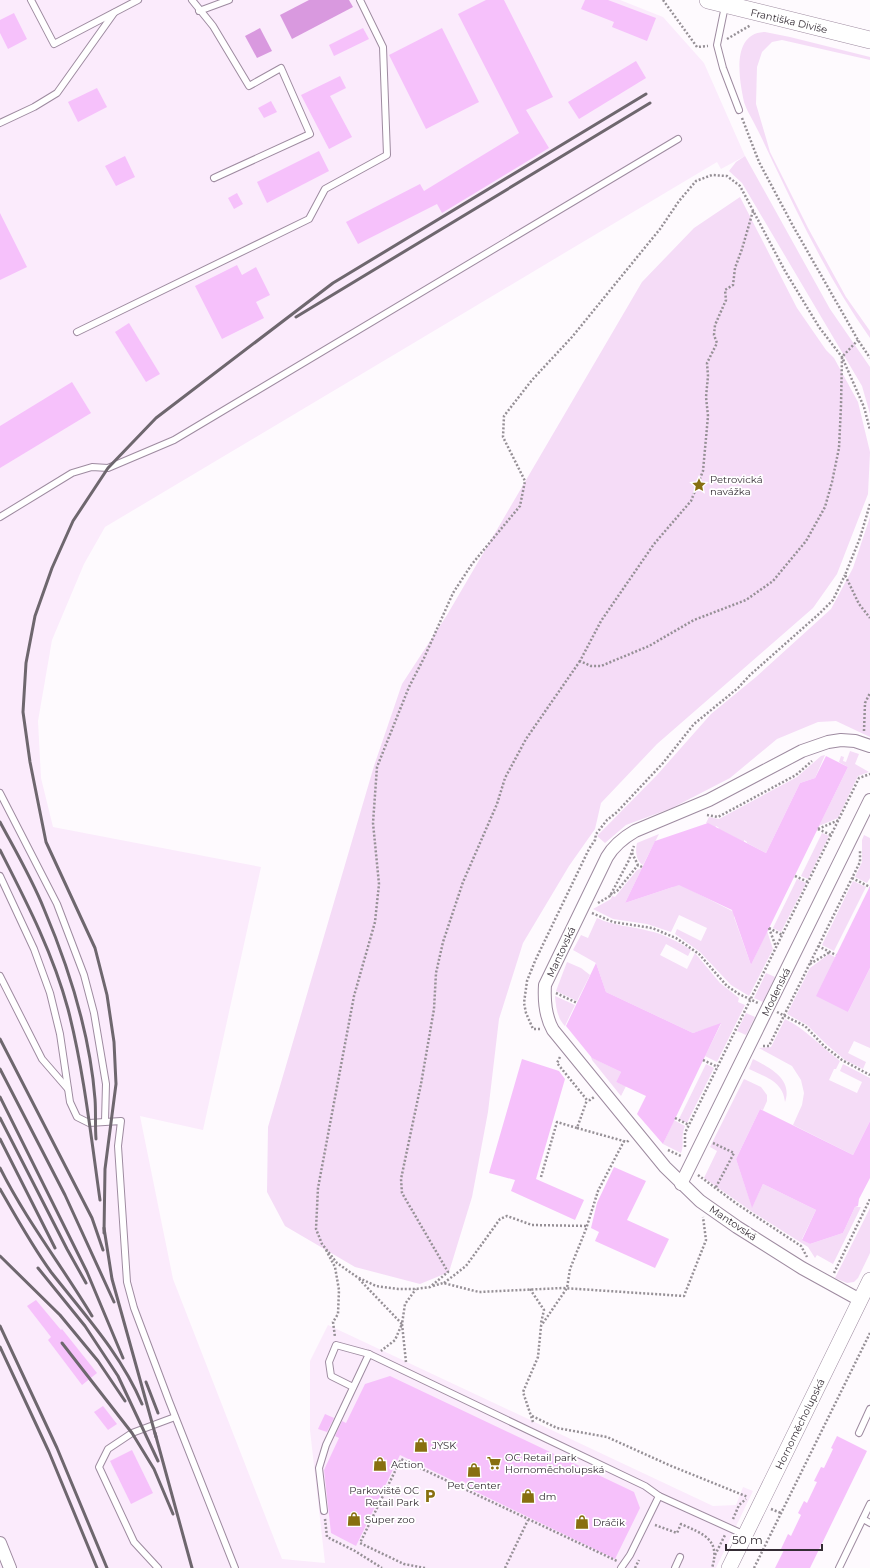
<svg xmlns="http://www.w3.org/2000/svg" width="870" height="1568" font-family="Montserrat,sans-serif">
<rect width="100%" height="100%" fill="#fefafe"/>
<polygon fill="#fbebfc" points="0,0 620,0 663,17 704,63 745,156 721,169 717,162 105,527 84,564 52,640 38,721 41,778 53,827 261,867 203,1130 140,1116 173,1279 282,1559 325,1563 310,1430 310,1361 328,1325 713,1506 736,1505 743,1487 753,1491 716,1568 0,1568"/>
<g fill="#f5dcf7">
<path d="M765,32L790,37L870,57V60L782,40L772,42L762,52L757,67L756,104L766,138L770,152L808,228L846,297L870,331V338C831,283 801,221 772,160C766,147 760,134 753,121C750,115 746,109 744,102C739,79 731,33 765,32Z"/>
<polygon points="745,156 830,309 870,367 870,414 862,386 742,183 729,171 736,162"/>
<polygon points="740,197 797,308 826,350 834,358 858,402 870,452 868,494 837,574 813,608 657,744 601,803 595,829 569,866 523,943 499,1019 488,1112 472,1197 449,1272 420,1284 355,1267 285,1226 267,1192 268,1127 374,766 402,684 447,615 642,282 694,228"/>
<polygon points="870,517 870,737 836,721 818,722 777,739 730,778 672,808 626,825 605,843 597,836 657,775 711,714 756,677 831,609 853,568"/>
<polygon points="850,751 859,754 855,764 869,772 858,776 838,818 819,826 848,767 839,762 841,756 844,757 843,761 846,762"/>
<polygon points="825,755 815,778 800,783 766,853 747,843 747,842 744,840 744,842 718,829 719,828 716,826 715,828 706,823 709,817 719,819 797,777 821,756"/>
<polygon points="822,833 829,836 808,879 801,876"/>
<path d="M659,834L643,865C636,861 635,851 637,843Z"/>
<polygon points="864,835 870,838 870,878 867,883 855,877 862,862 862,840"/>
<polygon points="642,868 625,903 673,887 675,882 736,913 734,917 751,965 767,931 773,949 749,996 731,985 700,952 675,934 677,929 701,941 707,928 679,915 671,932 647,924 613,919 593,909 611,899 612,896 615,897 637,870"/>
<polygon points="797,879 806,883 781,932 773,928"/>
<polygon points="853,881 866,887 834,951 822,945"/>
<path d="M597,918C614,926 631,926 649,931C664,934 678,942 691,950L688,956L666,944L660,955L687,969L695,953L720,983L739,998L738,1002L745,1005L717,1062L705,1056L721,1024L693,1033L606,992L596,963L573,950L581,935L588,938Z"/>
<polygon points="829,954 835,957 848,1012 870,968 870,1048 854,1041 848,1053 866,1062 863,1069 845,1060 826,1044 807,1025 787,1014 810,968"/>
<polygon points="567,962 581,968 590,975 577,1001 556,991"/>
<polygon points="766,973 775,977 763,1002 754,998"/>
<path d="M555,996L575,1005L565,1026C557,1018 556,1007 555,996Z"/>
<polygon points="746,1013 755,1017 746,1035 737,1031"/>
<path d="M785,1019C807,1030 820,1046 840,1061L836,1069H834L829,1080L857,1093L862,1082L840,1071L843,1064L870,1078V1121L853,1155L793,1125L802,1105L804,1093L801,1080L792,1066L759,1048L771,1047Z"/>
<polygon points="591,1057 621,1072 616,1082 626,1086 621,1096 592,1060"/>
<path d="M753,1059C770,1068 793,1079 785,1102C783,1081 765,1077 749,1069Z"/>
<polygon points="706,1064 714,1068 687,1123 679,1119"/>
<polygon points="744,1079 761,1087 767,1095 767,1101 763,1110 760,1109 736,1159 752,1207 763,1184 816,1210 802,1239 810,1244 843,1233 855,1207 861,1207 833,1264 817,1255 815,1258 808,1247 751,1211 704,1178 717,1151 710,1147"/>
<path d="M674,1120L685,1126C680,1137 685,1144 681,1153L663,1144Z"/>
<polygon points="870,1208 870,1253 858,1278 854,1282 847,1283 835,1278"/>
</g>
<g fill="#d999df">
<polygon points="309,0 349,0 353,7 292,39 280,15"/>
<polygon points="260,28 272,51 257,58 245,36"/>
</g>
<g fill="#f6c1fb">
<polygon points="486,0 504,0 553,97 526,110 549,148 442,213 437,204 358,244 346,222 420,184 424,191 519,133 458,14"/>
<polygon points="585,0 608,0 656,18 647,41 612,27 614,22 581,9"/>
<polygon points="14,13 27,39 8,49 0,33 0,20"/>
<polygon points="363,28 369,39 334,56 329,45"/>
<polygon points="442,28 479,102 426,129 389,55"/>
<polygon points="636,61 646,78 579,119 568,102"/>
<polygon points="340,76 346,88 330,96 352,137 329,149 301,95"/>
<polygon points="97,88 107,107 78,122 68,102"/>
<polygon points="271,101 277,112 264,118 258,108"/>
<polygon points="319,151 329,171 267,203 257,182"/>
<polygon points="125,156 135,177 116,186 105,166"/>
<polygon points="237,193 243,204 234,209 228,198"/>
<polygon points="0,213 27,267 0,280"/>
<polygon points="237,265 242,275 256,267 270,295 256,302 264,318 222,339 195,286"/>
<polygon points="129,323 160,374 146,382 115,332"/>
<polygon points="72,382 91,413 0,468 0,426"/>
<polygon points="826,756 848,767 751,965 732,910 679,885 625,903 655,841 708,823 766,853 800,783 815,778"/>
<polygon points="870,886 870,968 848,1012 816,996"/>
<polygon points="596,963 606,992 693,1033 721,1023 663,1144 637,1114 646,1096 616,1082 621,1072 592,1058 566,1026"/>
<polygon points="522,1059 559,1071 565,1079 536,1179 584,1200 575,1220 511,1191 515,1180 489,1173"/>
<polygon points="760,1109 853,1155 870,1121 870,1178 859,1199 858,1206 855,1207 843,1233 810,1244 802,1240 816,1210 763,1184 752,1208 736,1159"/>
<polygon points="614,1167 646,1181 627,1220 669,1239 655,1268 595,1241 599,1232 591,1228 597,1203"/>
<polygon points="36,1300 61,1330 62,1329 97,1373 82,1385 48,1340 51,1337 27,1306"/>
<polygon points="390,1376 634,1492 640,1508 615,1559 400,1455 356,1546 331,1533 324,1470 339,1438 335,1436 342,1421 346,1423 365,1384"/>
<polygon points="103,1406 117,1424 108,1430 94,1412"/>
<polygon points="325,1414 334,1418 327,1432 318,1429"/>
<polygon points="837,1436 867,1451 810,1568 775,1568 784,1550 781,1549 788,1534 791,1536 801,1515 798,1513 804,1501 807,1503 817,1482 814,1481 821,1467 824,1468 833,1449 831,1448"/>
<polygon points="132,1450 153,1493 131,1504 110,1461"/>
</g>
<g fill="none" stroke-linecap="round" stroke-linejoin="round">
<defs>
<g id="service">
<polyline points="31,0 54,44 138,0"/>
<polyline points="192,0 213,26 249,86 281,68 310,134 214,178"/>
<polyline points="725,6 717,45 723,68 739,110"/>
<polyline points="199,11 229,0"/>
<polyline points="0,123 34,107 57,93 114,13"/>
<polyline points="77,332 309,219 325,189 387,155 383,47 360,0"/>
<polyline points="0,517 72,473 92,467 108,468 174,440 678,139"/>
<polyline points="0,793 57,904 84,975 94,1013 106,1084 105,1121"/>
<polyline points="0,876 34,949 50,993 60,1034 70,1102 77,1117 89,1123 121,1121 118,1146 127,1282 134,1308 169,1401 235,1568"/>
<polyline points="0,976 42,1059 68,1089"/>
<polyline points="353,1387 331,1376 329,1362 336,1345 369,1354"/>
<polyline points="859,1433 870,1409"/>
<polyline points="324,1511 319,1468 326,1445 369,1354 645,1486 659,1496 745,1535"/>
<polyline points="863,1519 870,1523"/>
<polyline points="158,1568 134,1542 99,1467 108,1449 132,1433 175,1417"/>
<polyline points="621,1568 630,1555 659,1496"/>
<polyline points="675,1568 680,1557"/>
<polyline points="839,1568 870,1504"/>
</g>
<g id="minor">
<polyline points="681,1184 870,800"/>
<path d="M860,1300L802,1268L737,1227L700,1201L665,1167L553,1030C545,1016 544,1001 545,985L607,857C614,845 623,838 635,831L709,800L802,751L828,742L841,740L855,741L870,746"/>
<polyline points="0,1543 10,1568"/>
</g>
<polyline id="tertiary" points="729,1568 870,1280"/>
<polyline id="secondary" points="708,0 870,40"/>
</defs>
<use href="#service" stroke="#9e8ba0" stroke-width="8"/>
<use href="#minor" stroke="#9e8ba0" stroke-width="14"/>
<use href="#tertiary" stroke="#9e8ba0" stroke-width="16"/>
<use href="#secondary" stroke="#9e8ba0" stroke-width="18"/>
<g stroke="#969096" stroke-width="2.5" stroke-dasharray="2 2" stroke-linecap="butt">
<polyline points="663,0 697,47 708,46"/>
<polyline points="727,39 751,25"/>
<polyline points="742,118 759,162 793,226 858,340 870,358"/>
<polyline points="753,211 742,249 735,268 733,285 725,290 726,300 715,325 714,335 717,343 707,363 708,376 706,397 708,416 703,471 691,501 654,544 601,621 580,661 591,666 601,666 649,646 694,620 746,600 773,581 806,541 825,507 832,482 839,448 841,406 842,357 858,340"/>
<polyline points="870,504 860,538 845,575 859,604 870,618"/>
<polyline points="580,661 526,739 505,778 497,804 463,882 443,942 436,973 434,1009 421,1084 401,1179 402,1193 448,1272 430,1287 416,1289 398,1289 376,1286 357,1277 337,1263 322,1244 316,1229 318,1188 354,996 375,922 379,884 373,823 377,767 409,687 424,658 453,593 472,564 520,506 525,481 503,437 504,416 532,380 572,337 660,229 679,201 696,181 712,175 727,176 740,186 785,271 819,327 842,357 864,407 870,430"/>
<polyline points="864,731 865,703 870,693"/>
<polyline points="707,815 718,817 796,775 812,761"/>
<polyline points="818,829 839,820"/>
<polyline points="818,829 831,835"/>
<polyline points="632,853 638,865 642,867"/>
<polyline points="795,876 808,882"/>
<polyline points="852,878 870,887"/>
<polyline points="610,895 617,891 638,865"/>
<polyline points="598,903 610,896 629,860 634,846"/>
<polyline points="592,913 613,922 652,928 676,938 699,954 727,986 739,994 758,1003"/>
<polyline points="769,928 776,947"/>
<polyline points="769,928 782,935"/>
<polyline points="818,946 836,955"/>
<polyline points="810,964 830,952"/>
<polyline points="556,993 577,1003"/>
<polyline points="777,1012 805,1026 824,1046 842,1060 870,1075"/>
<polyline points="540,1029 533,1029 526,1013 524,1003 527,981 535,961 589,849 595,840 596,834 607,820 617,812 663,763 694,724 738,688 750,675 820,613 833,600 845,575"/>
<polyline points="763,1046 769,1046 860,862 860,850"/>
<polyline points="560,1057 557,1063 587,1100 590,1100 594,1097"/>
<polyline points="703,1060 718,1067"/>
<polyline points="675,1118 689,1125"/>
<polyline points="577,1128 627,1142 629,1140"/>
<polyline points="713,1143 734,1153 715,1189"/>
<polyline points="685,1147 685,1133 859,778 870,774"/>
<polyline points="668,1150 681,1156"/>
<polyline points="698,1175 737,1204 801,1246 807,1257"/>
<polyline points="541,1177 557,1122 577,1128 587,1100"/>
<polyline points="326,1250 335,1267 339,1290 338,1314 333,1322 335,1337"/>
<polyline points="834,1273 870,1199"/>
<polyline points="359,1279 402,1324 395,1340 381,1351"/>
<polyline points="444,1283 466,1266 500,1219 507,1216 532,1225 587,1226"/>
<polyline points="433,1286 443,1283 479,1292 563,1288 684,1296 706,1240 703,1217"/>
<polyline points="530,1289 544,1310 541,1323"/>
<polyline points="406,1362 402,1324 405,1304 416,1289"/>
<polyline points="532,1416 557,1428 607,1437 669,1465 748,1497"/>
<polyline points="533,1422 523,1392 538,1357 541,1326 567,1288 570,1269 586,1229 598,1191 624,1141"/>
<polyline points="771,1509 781,1513"/>
<polyline points="325,1519 327,1537 355,1551 382,1568"/>
<polyline points="733,1519 739,1505 746,1499"/>
<path d="M655,1525L677,1533L681,1524C703,1534 721,1539 712,1568"/>
<polyline points="715,1555 725,1535"/>
<polyline points="425,1568 404,1564 360,1543 401,1459 617,1561"/>
<polyline points="505,1568 528,1520"/>
<polyline points="635,1568 639,1560"/>
<polyline points="754,1568 870,1333"/>
</g>
<use href="#service" stroke="#fff" stroke-width="6"/>
<use href="#minor" stroke="#fff" stroke-width="12"/>
<use href="#tertiary" stroke="#fff" stroke-width="15"/>
<use href="#secondary" stroke="#fff" stroke-width="17"/>
<g stroke="#6e676e" stroke-width="3">
<polyline points="296,317 650,103"/>
<path d="M0,822C15,850 32,879 44,909C69,968 90,1034 95,1099C96,1112 95,1126 96,1139"/>
<path d="M0,850C26,901 53,953 68,1009C84,1071 91,1137 100,1200"/>
<polyline points="0,1039 92,1218 103,1250"/>
<polyline points="0,1069 65,1195 114,1302"/>
<polyline points="0,1097 87,1272 123,1358"/>
<polyline points="0,1118 67,1249 86,1283"/>
<polyline points="0,1139 55,1248"/>
<path d="M0,1168C26,1220 62,1266 92,1316"/>
<path d="M0,1189C16,1217 32,1246 51,1272C84,1314 121,1354 142,1404"/>
<polyline points="104,1228 112,1279 156,1437"/>
<polyline points="104,1233 105,1169 116,1084 114,1042 107,995 95,948 46,842 30,762 23,712 26,663 35,616 52,568 73,521 108,468 156,418 333,283 646,94"/>
<polyline points="0,1256 60,1315 98,1361 125,1401"/>
<polyline points="38,1268 85,1326 118,1376 158,1461"/>
<polyline points="0,1326 57,1448 107,1568"/>
<polyline points="62,1343 132,1433 154,1469 173,1514"/>
<polyline points="0,1347 49,1452 97,1568"/>
<polyline points="146,1382 158,1413"/>
<polyline points="155,1433 192,1568"/>
</g>
</g>
<defs>
<symbol id="sight-bare" viewBox="-9 -9 18 18"><path d="M0-6L1.8-2.2L6-1.7L2.9 1.2L3.7 5.4L0 3.3L-3.7 5.4L-2.9 1.2L-6-1.7L-1.8-2.2Z" fill="#886f10" stroke="#fff" stroke-width="2.5" paint-order="stroke"/></symbol>
<symbol id="shop-bare" viewBox="-9 -9 18 18"><path d="M-5-2.5h2.3a2.7 3.5 0 0 1 5.4 0H5L5.5 6h-11ZM-1.5-2.5h3a1.5 2.3 0 0 0-3 0Z" fill="#886f10" stroke="#fff" stroke-width="2.5" paint-order="stroke"/></symbol>
<symbol id="supermarket-bare" viewBox="-9 -9 18 18"><path d="M-6-5.5h2.5l.6 2H6L4.5 2H-2.5L-4.4-4H-6ZM-1.5 3.2a1.3 1.3 0 1 0 .1 0ZM3 3.2a1.3 1.3 0 1 0 .1 0Z" fill="#886f10" stroke="#fff" stroke-width="2.5" paint-order="stroke"/></symbol>
<symbol id="parking-bare" viewBox="-9 -9 18 18"><path d="M-3.5-5.5H1a3.5 3.5 0 0 1 0 7H-1V5.5H-3.5ZM-1-3.4V-.6H.8a1.4 1.4 0 0 0 0-2.8Z" fill="#886f10" stroke="#fff" stroke-width="2.5" paint-order="stroke"/></symbol>
</defs>
<g fill-rule="evenodd">
<use href="#sight-bare" x="689" y="475" width="20" height="20"/>
<use href="#shop-bare" x="411" y="1435" width="20" height="20"/>
<use href="#supermarket-bare" x="484" y="1453" width="20" height="20"/>
<use href="#shop-bare" x="370" y="1454" width="20" height="20"/>
<use href="#shop-bare" x="464" y="1460" width="20" height="20"/>
<use href="#parking-bare" x="420" y="1486" width="20" height="20"/>
<use href="#shop-bare" x="518" y="1486" width="20" height="20"/>
<use href="#shop-bare" x="344" y="1509" width="20" height="20"/>
<use href="#shop-bare" x="572" y="1512" width="20" height="20"/>
</g>
<g text-anchor="middle" dominant-baseline="central" stroke-width="3.5" stroke-linejoin="round" paint-order="stroke">
<g font-size="10" fill="#342c34" stroke="#fff">
<text transform="translate(789 21) rotate(13)">Františka Diviše</text>
<text transform="translate(561 952) rotate(-65)">Mantovská</text>
<text transform="translate(776 992) rotate(-64)">Modenská</text>
<text transform="translate(733 1223) rotate(34)">Mantovská</text>
<text transform="translate(800 1424) rotate(-64)">Hornoměcholupská</text>
</g>
<g font-size="10" fill="#342c34" stroke="#fff" text-anchor="start">
<text x="710" y="479">Petrovická<tspan x="710" dy="12">navážka</tspan></text>
<text x="432" y="1445">JYSK</text>
<text x="505" y="1457">OC Retail park<tspan x="505" dy="12">Hornoměcholupská</tspan></text>
<text x="391" y="1464">Action</text>
<text x="474" y="1485" text-anchor="middle">Pet Center</text>
<text x="419" y="1490" text-anchor="end">Parkoviště OC<tspan x="419" dy="12">Retail Park</tspan></text>
<text x="539" y="1496">dm</text>
<text x="365" y="1519">Super zoo</text>
<text x="593" y="1522">Dráčik</text>
</g>
</g>
<path d="M726 1544v6h96v-6" fill="none" stroke="#342c34" stroke-width="2"/>
<text x="732" y="1544" font-size="12" fill="#342c34" stroke="#ffffff" stroke-width="3" paint-order="stroke">50 m</text>
</svg>
